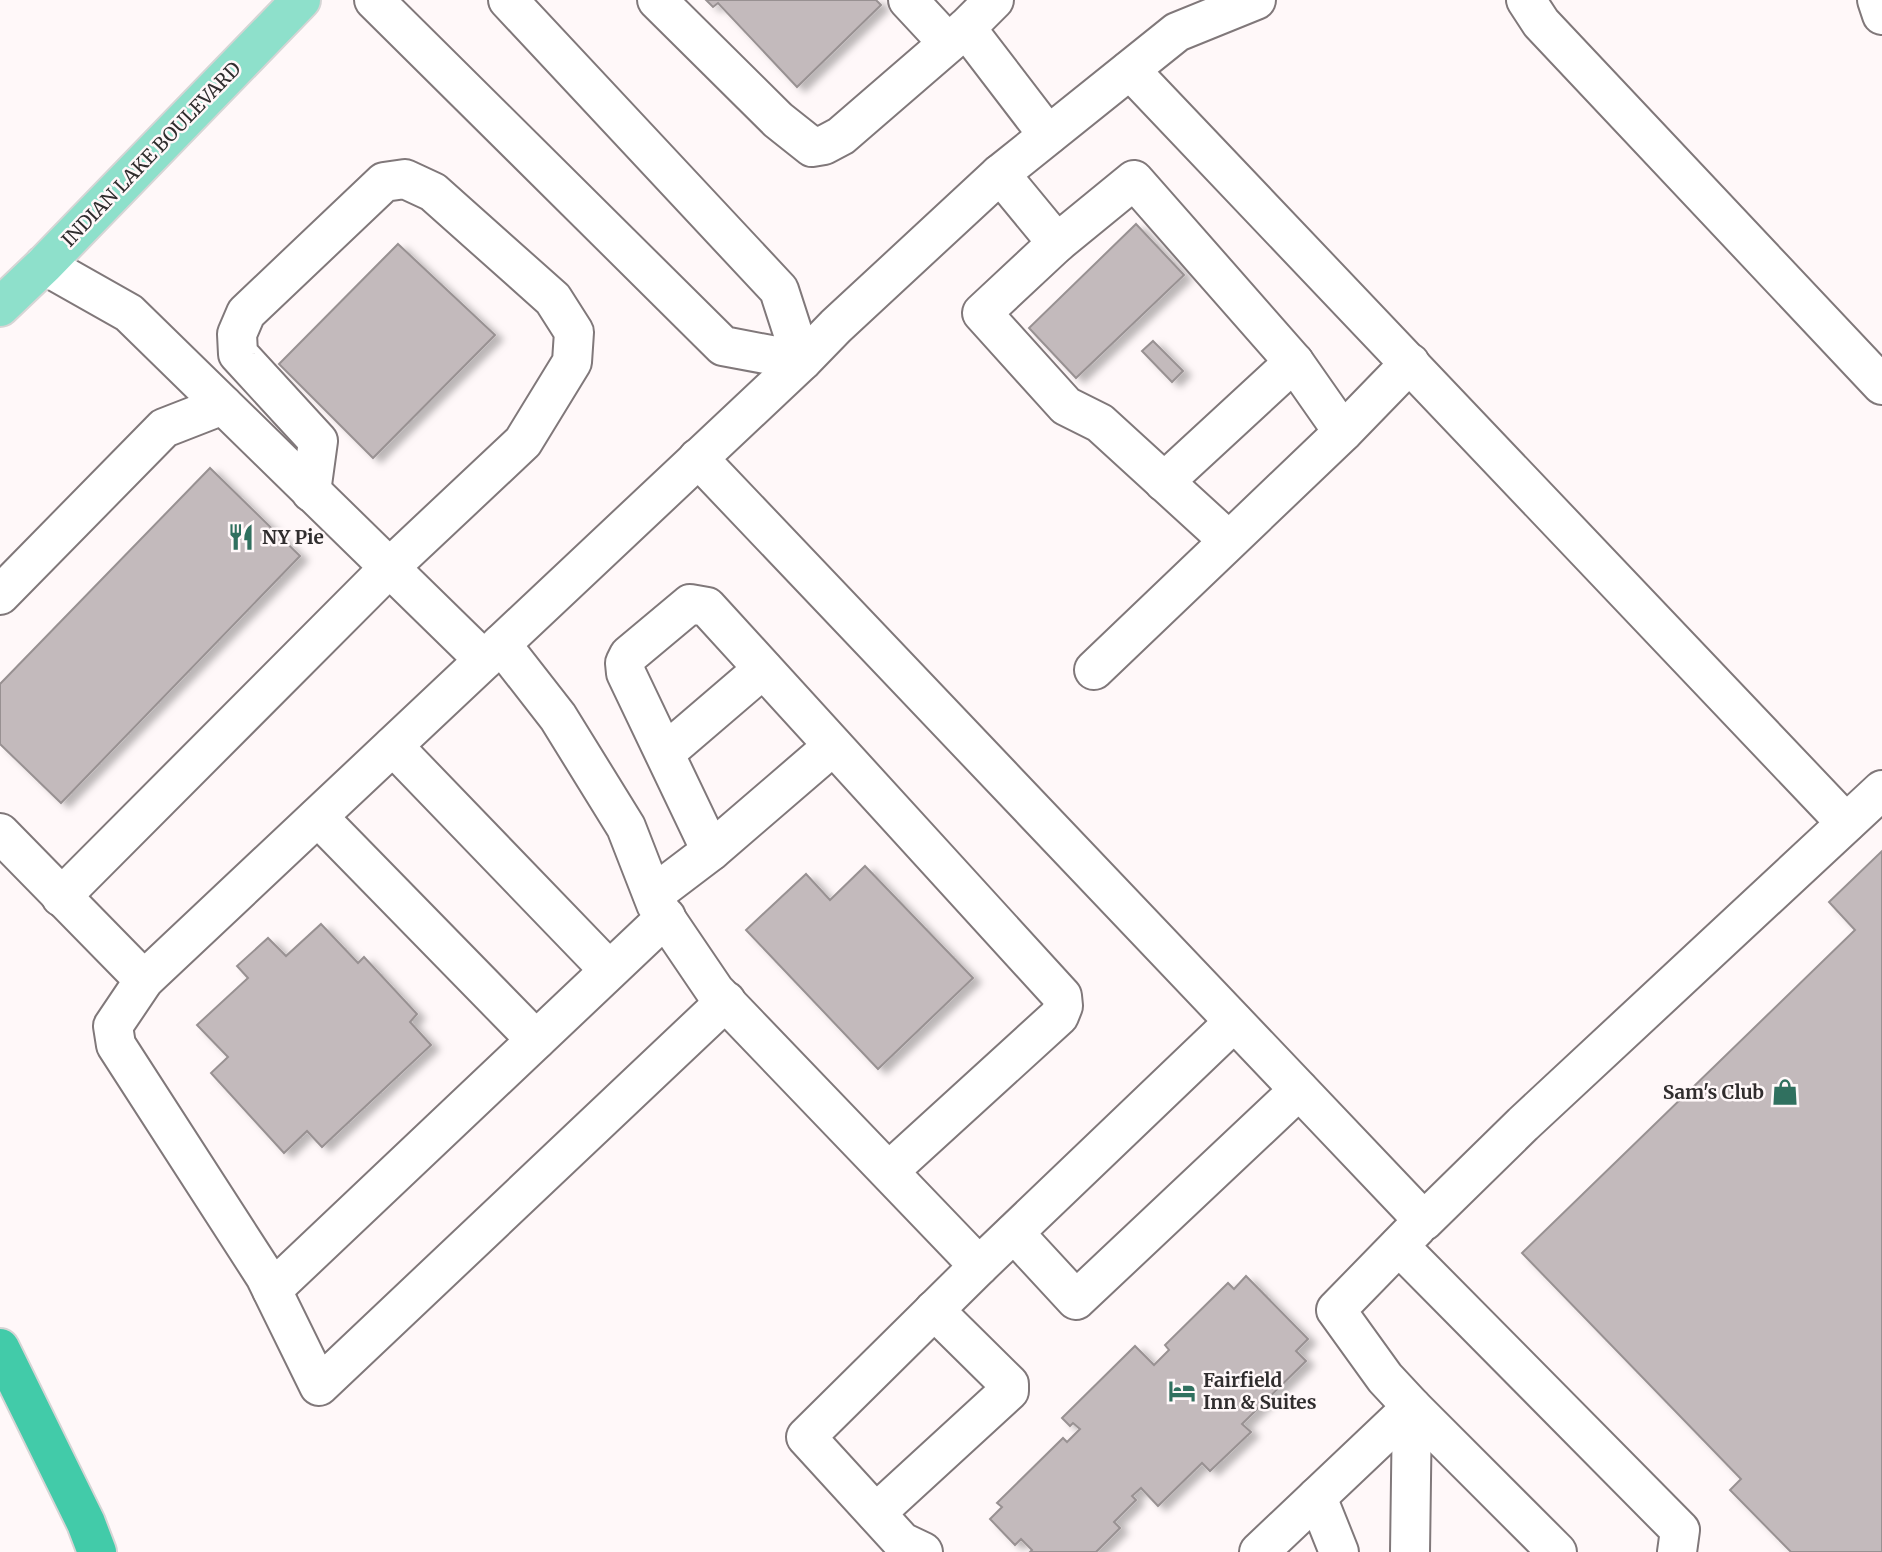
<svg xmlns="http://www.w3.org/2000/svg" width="1882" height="1552" font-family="Merriweather,serif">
<defs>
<filter id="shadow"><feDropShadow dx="8" dy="4.5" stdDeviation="3.5" flood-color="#0004"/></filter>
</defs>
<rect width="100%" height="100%" fill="#fff8f9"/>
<g fill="#c3babc" stroke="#989192" stroke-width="2" filter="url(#shadow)">
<polygon points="706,0 876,0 881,5 797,87 718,3 713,7"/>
<polygon points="1136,224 1184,275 1076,378 1029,328"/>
<polygon points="398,244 495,335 373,458 279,364"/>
<polygon points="1153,341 1183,371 1172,382 1142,351"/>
<polygon points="210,468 300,556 61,803 0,744 0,684"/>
<polygon points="1882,851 1882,1552 1791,1552 1730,1490 1741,1479 1522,1253 1855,930 1829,902"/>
<polygon points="865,866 973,978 878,1069 746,930 806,874 830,900"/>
<polygon points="321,924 358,963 364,957 417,1014 410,1022 431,1045 322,1147 307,1131 284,1153 211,1073 228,1057 197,1025 248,978 237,966 268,938 286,956"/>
<polygon points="1246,1276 1308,1339 1296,1351 1306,1361 1242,1424 1251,1432 1210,1471 1202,1463 1158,1506 1141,1488 1132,1496 1136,1500 1114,1522 1120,1528 1096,1552 1030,1552 1032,1550 1021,1539 1015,1545 990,1519 1002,1507 997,1503 1063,1438 1067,1442 1080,1429 1073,1423 1070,1426 1062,1418 1135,1346 1154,1365 1169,1350 1165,1345 1228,1283 1234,1289"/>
</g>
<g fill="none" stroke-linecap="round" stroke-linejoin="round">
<defs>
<g id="minor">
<polyline points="374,0 723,346 802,361 779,290 508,0"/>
<polyline points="657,0 778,120 812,147 824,145 841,136 966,28"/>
<polyline points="908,0 948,43"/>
<polyline points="994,0 966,28 1048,135"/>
<polyline points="1526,0 1541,23 1882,385"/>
<polyline points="1877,0 1882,15"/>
<polyline points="1130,70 1846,823"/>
<polyline points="1000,174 1057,243 1134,180 1294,362 1343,432"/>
<polyline points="1057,243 982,313 1066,406 1100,423 1228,540"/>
<polyline points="44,265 129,313 484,660"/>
<polyline points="698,458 1424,1221 1523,1124 1882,790"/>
<polyline points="1164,482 1294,362"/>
<polyline points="0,595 164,428 223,405"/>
<polyline points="501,644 558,717 626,827 656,904 715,991 979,1266 1234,1022"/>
<polyline points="1094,670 1343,432 1410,363"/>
<polyline points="393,746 609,970"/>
<polyline points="665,753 763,669"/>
<polyline points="318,817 536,1040"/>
<polyline points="0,833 144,980"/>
<polyline points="711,851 626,673 625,663 629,655 690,604 707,607 1062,996 1063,1006 1059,1016 889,1171"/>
<polyline points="653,895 711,851 833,746"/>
<polyline points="61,897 389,568 523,442 572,362 574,332 553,299 433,192 405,179 384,182 246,313 237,334 238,354 318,441 311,492"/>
<polyline points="726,1001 319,1386 265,1276 116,1045 113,1026 144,980 802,361 836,326 1000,174 1177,32 1256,0"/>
<polyline points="1014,1233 1076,1300 1299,1090"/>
<polyline points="1399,1246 1680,1530 1677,1552"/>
<polyline points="272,1290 666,917"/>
<polyline points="1317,1497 1339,1552"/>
<polyline points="876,1513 1009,1391 1009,1384 934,1310"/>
<polyline points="923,1552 902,1542 806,1437 979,1266"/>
<polyline points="1259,1552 1412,1407 1557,1552"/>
<polyline points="1410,1552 1412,1407 1385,1378 1336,1310 1417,1227"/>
</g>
<polyline id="major" points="0,307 44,265 301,0"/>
<polyline id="highway" points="0,1348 86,1523 97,1552"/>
</defs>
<use href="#minor" stroke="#80787a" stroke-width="42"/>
<use href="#major" stroke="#d6d5d5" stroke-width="42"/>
<use href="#highway" stroke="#d6d5d5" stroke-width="42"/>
<use href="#minor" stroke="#fff" stroke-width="38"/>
<use href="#major" stroke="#8ee0cb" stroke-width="38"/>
<use href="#highway" stroke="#42cba9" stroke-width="38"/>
</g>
<defs>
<symbol id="restaurant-bare" viewBox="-9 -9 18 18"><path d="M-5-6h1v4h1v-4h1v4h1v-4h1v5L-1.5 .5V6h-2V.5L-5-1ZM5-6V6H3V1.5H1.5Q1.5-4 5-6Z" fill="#30705f" stroke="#fff8f9" stroke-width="2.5" paint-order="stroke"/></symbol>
<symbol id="shop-bare" viewBox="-9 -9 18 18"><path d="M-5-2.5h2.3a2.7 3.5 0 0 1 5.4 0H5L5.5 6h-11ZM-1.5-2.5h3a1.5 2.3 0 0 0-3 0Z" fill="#30705f" stroke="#fff8f9" stroke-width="2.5" paint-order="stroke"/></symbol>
<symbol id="hotel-bare" viewBox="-9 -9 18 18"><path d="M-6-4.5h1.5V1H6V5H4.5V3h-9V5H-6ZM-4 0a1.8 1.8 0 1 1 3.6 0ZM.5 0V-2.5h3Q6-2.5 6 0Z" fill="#30705f" stroke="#fff8f9" stroke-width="2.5" paint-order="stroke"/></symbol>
</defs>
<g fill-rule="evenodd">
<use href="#restaurant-bare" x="222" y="518" width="38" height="38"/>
<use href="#shop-bare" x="1766" y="1073" width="38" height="38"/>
<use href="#hotel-bare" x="1163" y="1372" width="38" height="38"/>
</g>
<g text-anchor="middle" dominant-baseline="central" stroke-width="5" stroke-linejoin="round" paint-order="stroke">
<g font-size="19" fill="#302d2e" stroke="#fff8f9">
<text transform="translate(151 154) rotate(-46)">INDIAN LAKE BOULEVARD</text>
</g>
<g font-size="19" font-weight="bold" fill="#302d2e" stroke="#fff8f9" text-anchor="start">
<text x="262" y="537">NY Pie</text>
<text x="1764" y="1092" text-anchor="end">Sam's Club</text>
<text x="1203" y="1380">Fairfield<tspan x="1203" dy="22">Inn &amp; Suites</tspan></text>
</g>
</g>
</svg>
